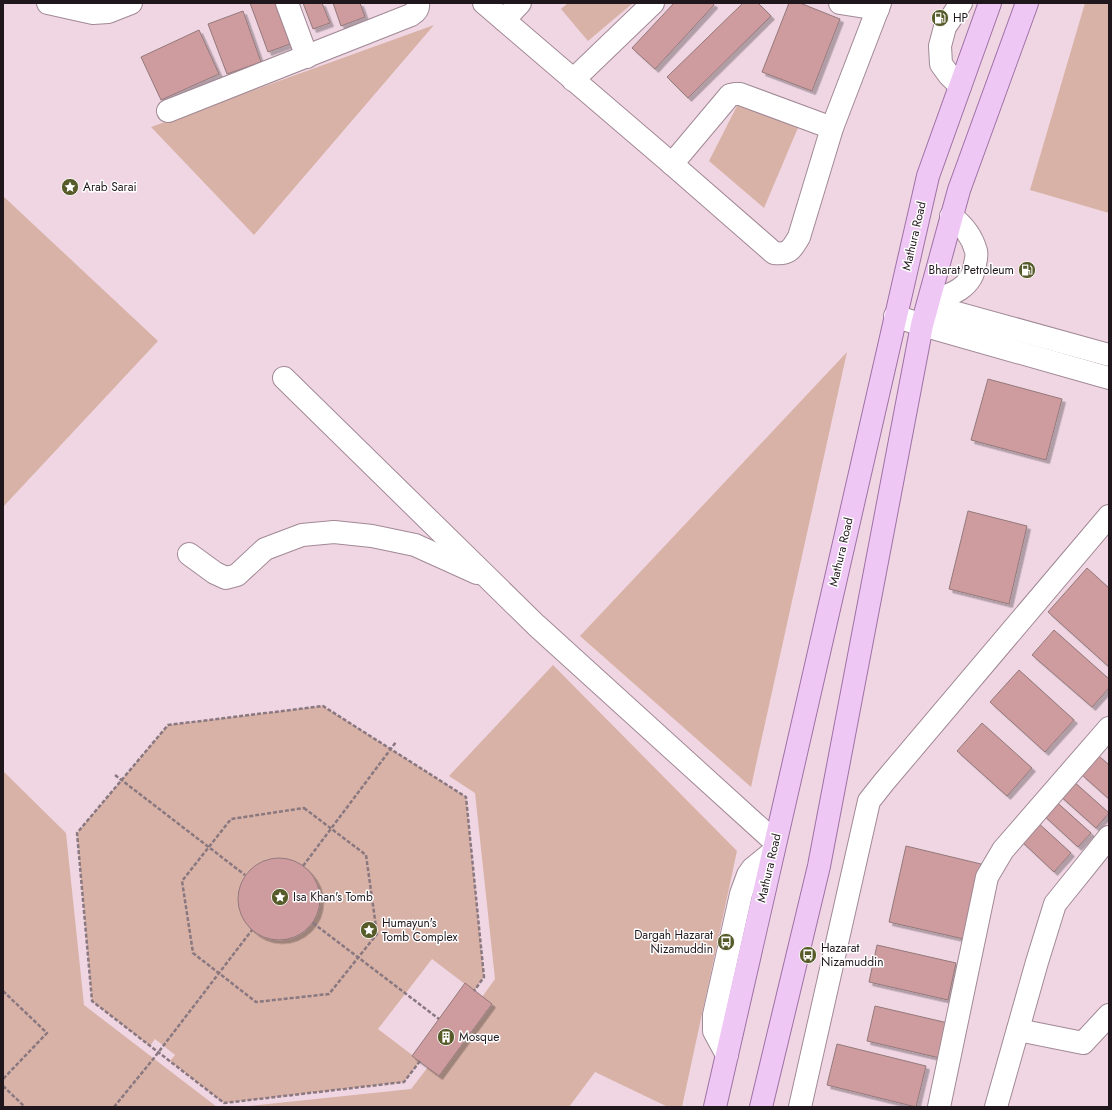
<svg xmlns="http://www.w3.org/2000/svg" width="1112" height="1110" font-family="Jost,sans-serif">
<defs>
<filter id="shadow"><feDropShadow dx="3.5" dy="3.5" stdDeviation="0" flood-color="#0004"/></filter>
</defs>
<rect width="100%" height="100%" fill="#f0d6e3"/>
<g fill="#d8b2a6" fill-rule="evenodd">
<polygon points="568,3 633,3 588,41 561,9"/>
<polygon points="1085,3 1109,3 1109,213 1030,190"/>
<polygon points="434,25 254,235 151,127"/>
<polygon points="739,102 800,123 764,208 709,161"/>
<polygon points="3,196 158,341 3,507"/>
<polygon points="847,352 751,787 580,636"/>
<polygon points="553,665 737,851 682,1107 668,1107 595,1072 569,1107 240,1107 411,1089 428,1067 439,1075 492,1005 482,997 495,979 475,793 449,776"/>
<path d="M323,706L466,797L484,977L474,991L432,959L378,1029L420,1061L404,1082L224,1103L170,1061L175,1055L155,1039L150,1046L92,1001L77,833L168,725ZM283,858C287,859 293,860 297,862C317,873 326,896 316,916C311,928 302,936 289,939C237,949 217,876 268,859C272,858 278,858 283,858Z"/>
<polygon points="3,771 66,833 84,1005 217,1107 3,1107"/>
</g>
<g fill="#ce9b9f" stroke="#93797b" filter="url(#shadow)">
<polygon points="250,3 275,3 290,44 268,52"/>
<polygon points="303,3 322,3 330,23 313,29"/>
<polygon points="333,3 360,3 365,17 341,26"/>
<polygon points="674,3 713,3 714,5 655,69 632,48"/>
<polygon points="743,3 758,3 771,16 688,98 667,77"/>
<polygon points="789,3 800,3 840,19 812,91 762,72"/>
<polygon points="243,11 261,62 227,74 208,24"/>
<polygon points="199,30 219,74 161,100 141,57"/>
<polygon points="988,379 1062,399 1046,460 971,440"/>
<polygon points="968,511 1027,526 1009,604 949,589"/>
<polygon points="1087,568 1109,588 1109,667 1048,612"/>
<polygon points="1054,630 1109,679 1109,688 1092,707 1032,655"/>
<polygon points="1019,670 1074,720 1045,752 990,702"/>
<polygon points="982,723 1032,768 1007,796 957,751"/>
<polygon points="1099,756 1109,765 1109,799 1082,775"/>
<polygon points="1072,780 1109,813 1096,828 1058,794"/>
<polygon points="1052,798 1091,833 1078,847 1040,812"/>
<polygon points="1036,821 1071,853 1054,872 1019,839"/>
<polygon points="906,846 981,864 964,939 889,922"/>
<circle cx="279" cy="899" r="41"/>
<polygon points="877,945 956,963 948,1000 869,982"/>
<polygon points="465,983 492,1004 439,1076 412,1056"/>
<polygon points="875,1006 948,1023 940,1058 867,1041"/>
<polygon points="837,1044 926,1066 916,1107 827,1085"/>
</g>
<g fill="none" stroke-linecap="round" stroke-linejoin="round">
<defs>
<g id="minor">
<polyline points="48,3 93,13 108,12 131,3"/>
<polyline points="287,3 307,57"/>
<path d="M484,3L672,164L774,253C789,255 792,249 799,237L832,128L880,3"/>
<polyline points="840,3 878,9"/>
<polyline points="504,20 520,3"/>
<polyline points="573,80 653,3"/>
<polyline points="960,86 949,75 941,64 940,46 945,27 961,3"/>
<path d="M168,111L411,15C416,12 419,9 418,3"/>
<polyline points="672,164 730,95 735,94 740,94 832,128"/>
<path d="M930,298C951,298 973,286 975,264C976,260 977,255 976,251C972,236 963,225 951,216"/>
<polyline points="928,305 1109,355"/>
<polyline points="895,316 922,325 1109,378"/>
<polyline points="284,378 536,625 775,842"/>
<polyline points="189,554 215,573 226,578 237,575 265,549 302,535 334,532 372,536 415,545 477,573"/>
<polyline points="1018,1030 1083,1043 1109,1015"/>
<polyline points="727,1055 714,1031 714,1015 741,894 748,875 753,868 773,852"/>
<polyline points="800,1107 869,801 884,782 1109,516"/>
<polyline points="939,1107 987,877 1003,850 1109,728"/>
<polyline points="996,1107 1037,962 1055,904 1109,837"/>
</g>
<g id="major">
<polyline points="715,1107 928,176 990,3"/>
<polyline points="761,1107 819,866 922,325 959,190 1027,3"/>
</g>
</defs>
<use href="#minor" stroke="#a18995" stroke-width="24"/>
<use href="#major" stroke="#9f71a5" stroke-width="24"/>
<g stroke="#8a7881" stroke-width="2.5" stroke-dasharray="4 2" stroke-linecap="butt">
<polyline points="115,775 245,875"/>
<polygon points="304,808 366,855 377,934 329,994 256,1002 193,953 182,881 231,819"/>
<polyline points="303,866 396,742"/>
<polyline points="313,923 439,1019"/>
<polyline points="3,991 47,1033 3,1079"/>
<polyline points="420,1061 404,1082 224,1103 92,1001 77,833 168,725 323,706 466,797 484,977 474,991"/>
<polyline points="3,1086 25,1107"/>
<polyline points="114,1107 154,1058 252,930"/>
</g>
<use href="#minor" stroke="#fff" stroke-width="22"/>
<use href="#major" stroke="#eec7f5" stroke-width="22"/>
</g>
<defs>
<symbol id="fuel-disc" viewBox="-11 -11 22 22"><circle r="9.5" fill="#565b29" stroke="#fff"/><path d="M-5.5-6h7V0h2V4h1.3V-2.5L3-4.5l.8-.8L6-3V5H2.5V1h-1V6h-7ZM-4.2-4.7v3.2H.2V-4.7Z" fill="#fff"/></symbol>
<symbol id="sight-disc" viewBox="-11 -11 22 22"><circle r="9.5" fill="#565b29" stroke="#fff"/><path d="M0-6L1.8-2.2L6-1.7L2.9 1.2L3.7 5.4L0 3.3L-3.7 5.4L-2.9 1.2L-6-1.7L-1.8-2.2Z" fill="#fff"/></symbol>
<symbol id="bus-disc" viewBox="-11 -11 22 22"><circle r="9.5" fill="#565b29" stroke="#fff"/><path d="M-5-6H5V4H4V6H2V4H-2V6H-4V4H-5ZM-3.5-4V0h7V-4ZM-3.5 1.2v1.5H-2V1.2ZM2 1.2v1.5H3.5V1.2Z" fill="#fff"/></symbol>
<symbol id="building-disc" viewBox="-11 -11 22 22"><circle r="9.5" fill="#565b29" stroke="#fff"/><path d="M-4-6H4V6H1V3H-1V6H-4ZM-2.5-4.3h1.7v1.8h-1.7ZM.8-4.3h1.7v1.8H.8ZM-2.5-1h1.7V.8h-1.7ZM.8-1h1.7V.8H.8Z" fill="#fff"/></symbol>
</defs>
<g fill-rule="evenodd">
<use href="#fuel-disc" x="930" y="8" width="20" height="20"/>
<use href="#sight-disc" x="60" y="177" width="20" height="20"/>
<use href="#fuel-disc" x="1017" y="260" width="20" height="20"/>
<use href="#sight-disc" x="270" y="887" width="20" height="20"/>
<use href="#sight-disc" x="359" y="920" width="20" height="20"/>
<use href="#bus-disc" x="716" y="932" width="20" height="20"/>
<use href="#bus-disc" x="798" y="945" width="20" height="20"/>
<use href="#building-disc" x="436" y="1027" width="20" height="20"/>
</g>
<g text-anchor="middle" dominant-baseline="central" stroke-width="3" stroke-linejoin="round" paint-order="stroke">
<g font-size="12" fill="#20171c" stroke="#fff" text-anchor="start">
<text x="953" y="18">HP</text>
<text x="83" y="187">Arab Sarai</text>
<text x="1014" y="270" text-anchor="end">Bharat Petroleum</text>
<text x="293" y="897">Isa Khan's Tomb</text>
<text x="382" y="923">Humayun's<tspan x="382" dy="14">Tomb Complex</tspan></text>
<text x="713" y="935" text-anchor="end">Dargah Hazarat<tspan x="713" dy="14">Nizamuddin</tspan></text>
<text x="821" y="948">Hazarat<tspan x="821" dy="14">Nizamuddin</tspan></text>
<text x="459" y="1037">Mosque</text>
</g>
<g font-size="12" fill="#20171c" stroke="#fff">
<text transform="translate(914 236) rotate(-77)">Mathura Road</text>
<text transform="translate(841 552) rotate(-77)">Mathura Road</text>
<text transform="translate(769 868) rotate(-77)">Mathura Road</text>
</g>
</g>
<rect width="1112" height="1110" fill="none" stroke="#20171c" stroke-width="8"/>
</svg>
